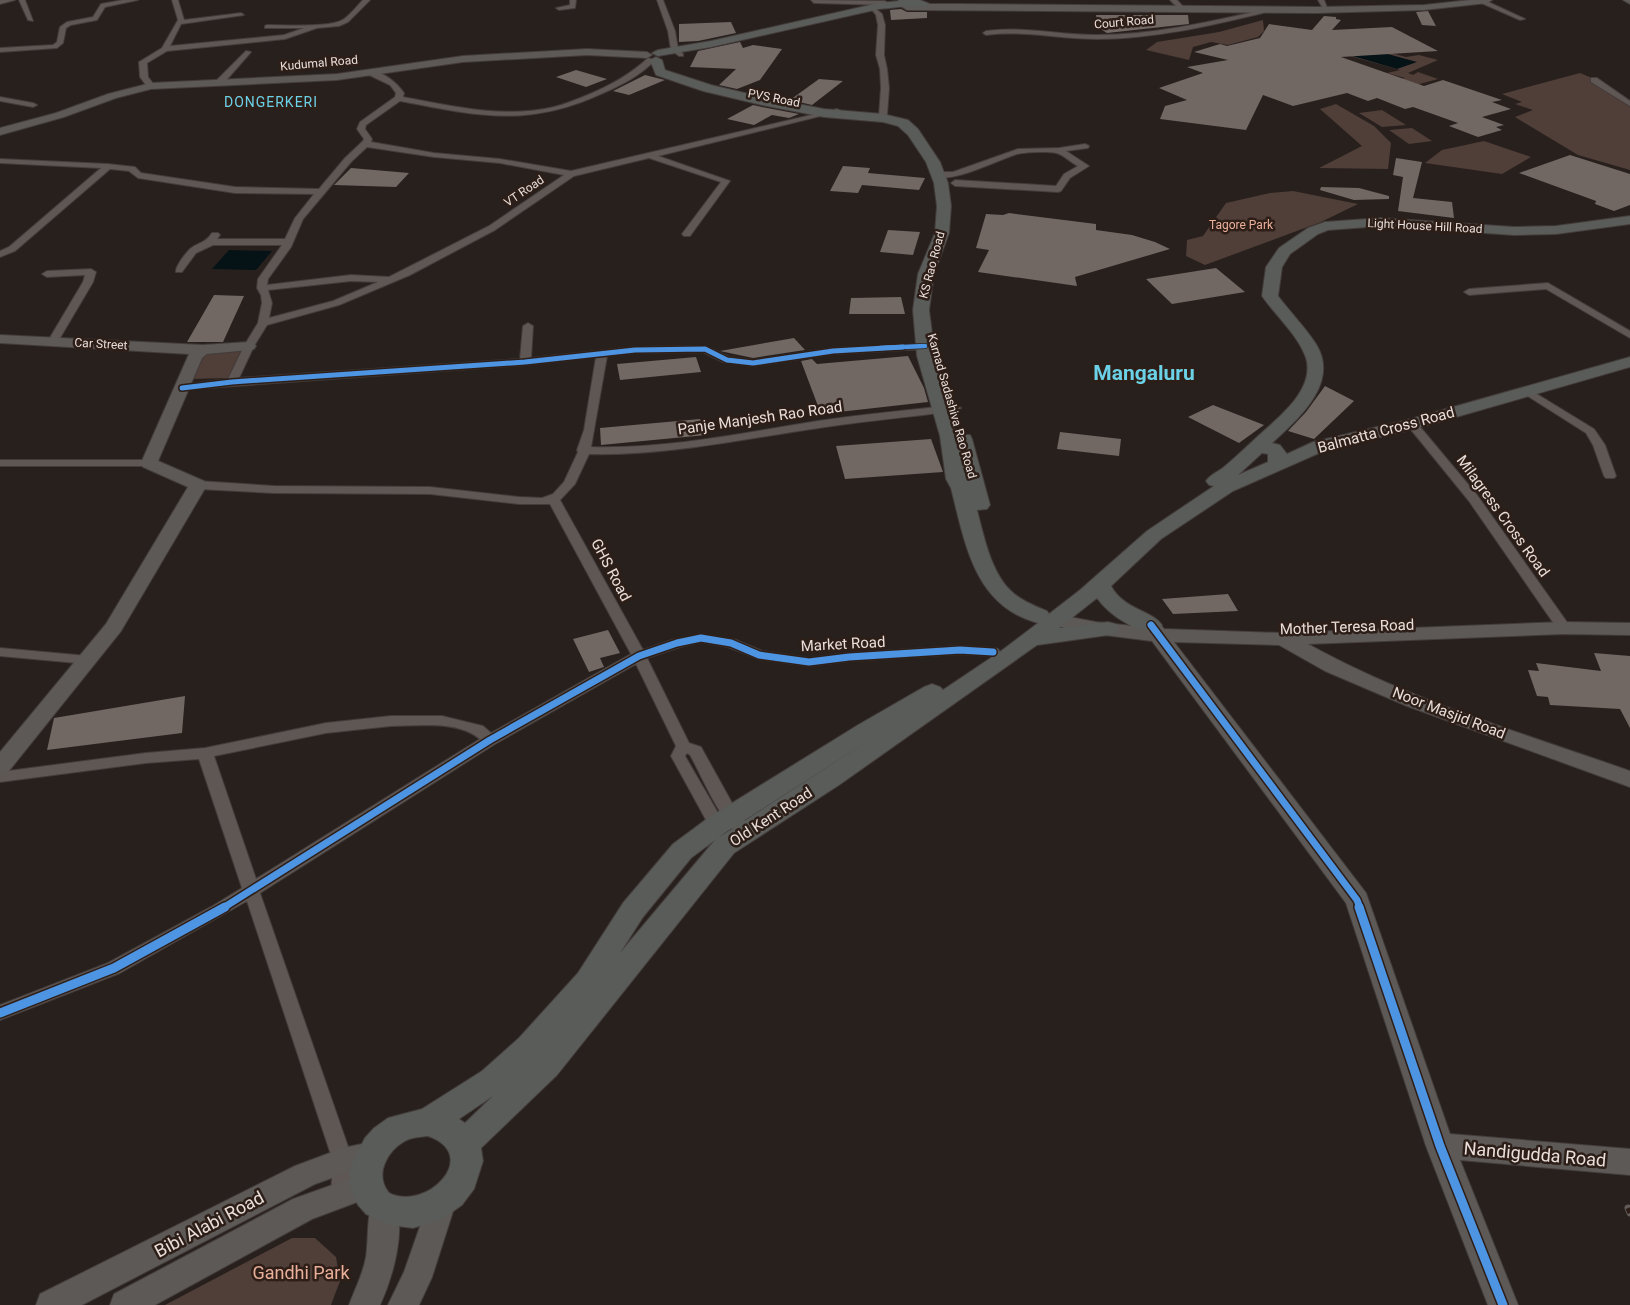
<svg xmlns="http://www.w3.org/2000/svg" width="1630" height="1305" font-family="Roboto,sans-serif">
<rect width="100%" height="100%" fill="#28201d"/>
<g fill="#503e38">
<polygon points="1263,20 1264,31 1258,37 1228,45 1211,42 1193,47 1189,60 1146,50 1157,42 1219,32"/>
<polygon points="1363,45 1406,57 1419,55 1438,60 1408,73 1413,75 1418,72 1438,79 1405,88 1394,82 1405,78 1387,73 1400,70 1339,53"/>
<polygon points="1580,73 1604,83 1630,106 1630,170 1578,155 1515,117 1533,110 1515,104 1522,102 1502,94"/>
<polygon points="1336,104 1374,126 1391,143 1388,169 1319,168 1362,146 1320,109"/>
<polygon points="1382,110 1406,125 1382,127 1359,113"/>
<polygon points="1412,128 1432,141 1409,144 1389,130"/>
<polygon points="1484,141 1531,157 1502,174 1425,163 1442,150"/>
<polygon points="1293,191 1358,204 1321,222 1205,265 1186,256 1187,240 1203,236 1226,203 1270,193"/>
<polygon points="243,350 229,378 189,379 204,351"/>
<polygon points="292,1238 315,1238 336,1257 340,1281 331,1305 165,1305"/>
</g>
<g fill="#051216">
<polygon points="1362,47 1417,62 1397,69 1342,53"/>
<polygon points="229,250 272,251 256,270 212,269"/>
</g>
<g fill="#716763">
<polygon points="901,9 907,12 927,12 927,18 891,20 890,10"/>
<polygon points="1428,11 1436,26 1422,25 1416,12"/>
<polygon points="1096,15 1188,15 1189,24 1107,33 1099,28"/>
<polygon points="1324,16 1336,17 1336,19 1341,20 1332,30 1392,27 1438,51 1341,57 1424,86 1443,80 1502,100 1492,102 1511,109 1482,117 1504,125 1496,127 1502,130 1478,137 1449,126 1458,123 1413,107 1405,109 1377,98 1368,101 1347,93 1293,106 1263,95 1246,130 1160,119 1165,106 1187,100 1159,88 1203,73 1187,67 1228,60 1194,52 1220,44 1227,46 1260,38 1269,24 1312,30"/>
<polygon points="731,22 736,33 698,41 679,42 679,24"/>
<polygon points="740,42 743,48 753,45 782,49 760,80 737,89 719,85 736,69 690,67 698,51"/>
<polygon points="576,70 607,79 586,87 556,77"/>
<polygon points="645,75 665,80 629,95 613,91"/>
<polygon points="819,79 843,81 812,105 790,100"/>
<polygon points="753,105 762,107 799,114 789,118 772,115 754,125 727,119"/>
<polygon points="1570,155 1630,174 1630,205 1614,211 1595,204 1596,201 1519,173"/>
<polygon points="1396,158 1422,162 1413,198 1452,202 1454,218 1398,211 1403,177 1393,175"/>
<polygon points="843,166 870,168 868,173 925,178 919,190 862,185 858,193 830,191"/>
<polygon points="351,168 409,173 396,187 334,185"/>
<polygon points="1321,187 1359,188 1389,196 1389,199 1354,200 1320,190"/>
<polygon points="1009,213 1096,224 1096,230 1132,235 1155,242 1170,249 1075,277 1077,286 978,272 989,250 976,248 986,214 1003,215"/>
<polygon points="888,230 920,232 913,255 880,252"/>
<polygon points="1216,268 1245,292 1172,304 1146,279"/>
<polygon points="214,295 244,296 223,342 187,342"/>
<polygon points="901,297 905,314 849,314 851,298"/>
<polygon points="794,338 805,350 753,358 720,351"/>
<polygon points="908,356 924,388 928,402 821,414 801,361 812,359 817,364"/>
<polygon points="696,357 701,372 620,380 617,364"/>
<polygon points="1325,386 1354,401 1314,439 1288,431 1306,412"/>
<polygon points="1213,405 1264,425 1239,443 1188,417"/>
<polygon points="700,419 706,435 601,445 600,428"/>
<polygon points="1060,432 1121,439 1119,456 1057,449"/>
<polygon points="931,439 943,472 845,479 836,446"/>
<polygon points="1228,594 1238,611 1173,614 1162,599"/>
<polygon points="608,630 620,653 600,658 604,667 589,672 573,639"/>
<polygon points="1594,653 1630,656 1630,728 1620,709 1550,705 1548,697 1537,696 1528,670 1539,671 1536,663 1601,671"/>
<polygon points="185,696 182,733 47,750 54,718"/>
</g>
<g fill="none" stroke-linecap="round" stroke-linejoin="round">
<defs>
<g id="street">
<polygon points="0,0 15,0 0,4"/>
<polygon points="19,0 25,0 33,21 28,20"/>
<polygon points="123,0 138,0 105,7 97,20 71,25 66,28 63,43 57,48 0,52 0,48 53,45 57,42 60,27 67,22 93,17 101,4"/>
<path d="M172,0H178L184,20L241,13L244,15L181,24L170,46L284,35L304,28H265V26L267,25C284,25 332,28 344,19C351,14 357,6 363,0H370L348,22L339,26L317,28L285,39L167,51L147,63L148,77L155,86L148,88L140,77L139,62L162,48L178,20Z"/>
<polygon points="570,0 576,0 575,8 559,10 556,8 570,5"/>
<polygon points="657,0 663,0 675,31 678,49 683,54 683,56 679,56 671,50 668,31"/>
<polygon points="811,0 885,1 888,3 885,5 814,3"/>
<polygon points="1170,0 1177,0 1186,10 1181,11"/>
<polygon points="1318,0 1324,0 1328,10 1324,10"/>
<polygon points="1478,0 1484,0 1525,19 1520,20 1479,2"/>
<polygon points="875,8 882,14 885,25 884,55 887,69 889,88 887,115 883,117 879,115 881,88 880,69 876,55 878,25 876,15 872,10"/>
<path d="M1261,8L1264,10L1263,13C1209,26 1153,39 1097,39C1059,39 1024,30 986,35L983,33L986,31C1023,26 1059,35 1096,35C1151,35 1205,23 1258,11Z"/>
<polygon points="246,51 251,52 222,85 216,85 216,81"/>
<path d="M648,58L655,60C641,75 622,85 603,93C528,128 478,116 400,101L366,125L365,129L372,139L371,142L434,153L500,159L571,171L837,109L841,111L658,156L730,181L690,236H684L682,234L721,182L649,158L574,176L495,230L410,275L339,305L267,325L254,346L239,378L520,359L523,326L528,323L533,326L531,358L635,347L705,346L729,357L753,360L833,348L929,344L930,346L925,349L833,354L753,366L723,362L703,352L635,353L607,356L591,447C668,449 743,433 818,421C864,414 910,410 955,405L961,408L955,411C910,417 864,421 819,428C742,439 667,456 589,454L575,484L560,500L643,650L672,640L701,634L736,640L762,651L809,658L849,653L960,646L993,648L998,649L1000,652L998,655L993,656L960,654L849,661L809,666L759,659L728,647L701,642L680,647L647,658L689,743L701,747L737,812L755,832L753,836C749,837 745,838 741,836C721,823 702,776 690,755L687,753L685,756L725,825L723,829L717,831L711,829L671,756L676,746L636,664L495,744L260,893L353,1161L351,1194L348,1201L341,1203L334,1201L331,1194L333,1161L247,901L120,973L0,1020V1005L108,963L211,907L242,888L199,759L146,763L0,782V772L146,753L205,748L326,723L391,716H442L483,726L491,733L631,654L550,504H519L430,494L274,493L198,489L192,485L198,481L274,486L430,487L519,497L542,498L553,494L564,482L578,452L577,450L584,430L596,357L525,365L178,390L177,388L182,385L228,379L244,346L258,323L262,303L261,295L257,288L258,279L282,245H213L196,253L182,272H176C175,267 185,254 190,249C198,242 205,244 212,233H218L220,235L217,239H285L295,218L314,194L235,193L138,178L129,171L110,169L15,251L0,257V251L9,247L101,168L0,163V159L108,164L135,167L141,173L235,187L319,189L345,158L363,141L364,139L357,129L360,122L395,97L396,93L390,85L367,74V70C382,70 396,82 404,93L403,97C452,106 504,119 554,107C566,104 578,99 590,94C611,85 631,74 648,58ZM367,147L434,157L500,163L564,175L489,226L389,277L351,275L267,285L268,279L291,247L303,219L351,162ZM351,281L378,282L333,301L269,318L272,303L268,290ZM391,726C419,726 457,720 480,739L256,879L214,756L326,733Z"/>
<polygon points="1591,78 1597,78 1630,101 1630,106 1591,82"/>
<polygon points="0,97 33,103 37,105 33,107 0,101"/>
<path d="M1085,144L1089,146L1088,148L1066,151L1089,166L1070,178L1061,191L1058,192L955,186L951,183L955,180L1056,186L1064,174L1078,166C1071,163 1063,154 1056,153C1048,151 1025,152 1017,154C1000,159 948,186 934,175L938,172H953L1018,149L1059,148Z"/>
<polygon points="91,269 96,272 93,282 57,343 49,343 48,341 83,282 85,275 47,277 42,274 47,271"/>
<polygon points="1548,283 1630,331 1630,338 1546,289 1469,295 1464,292 1469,289"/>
<polygon points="1527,388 1594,429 1605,445 1616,476 1614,478 1606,478 1604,476 1593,445 1586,433 1523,393 1522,391 1523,389"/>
<polygon points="1412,421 1416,422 1477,495 1569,625 1571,628 1569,631 1559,631 1469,501 1408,426 1406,424"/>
<polygon points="0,460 149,460 155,463 149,466 0,466"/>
<polygon points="0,648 88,656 93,657 95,660 93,663 88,664 0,656"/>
</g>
<g id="secondary">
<polygon points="1470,0 1492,0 1487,3 1424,10 1317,13 907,10 902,7 907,4 958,4 1317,7 1424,5"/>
<polygon points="1623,0 1630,0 1630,4"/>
<polygon points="587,49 647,52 652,55 647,58 587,55 463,62 337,80 151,89 116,98 64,117 0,135 0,128 56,113 108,94 151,83 337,74 463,56"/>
<polygon points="0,335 203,345 249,342 254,343 256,346 254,349 249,350 207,354 202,358 158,461 204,481 207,485 121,631 8,772 0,775 0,752 106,624 188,487 143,467 141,463 189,354 0,343"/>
<path d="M1054,614L1096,622L1143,627L1141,625L1144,621C1155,618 1158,621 1164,629L1283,633L1564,622L1630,623V635L1564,634L1308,644C1409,700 1522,733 1630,771V787L1407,706L1325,671L1279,645L1174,642L1366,893L1450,1134L1630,1149V1175L1460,1160L1518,1305H1488L1426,1146L1346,903L1152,641L1096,634L1047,624L1044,620L1047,616Z"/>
<polygon points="371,1142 381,1146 385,1155 381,1164 343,1174 315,1184 82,1305 36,1305 40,1294 295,1166 343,1148"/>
<polygon points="366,1173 376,1177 380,1186 376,1195 312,1219 155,1305 110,1305 114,1294 293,1199"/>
<polygon points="442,1188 452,1192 456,1202 432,1277 419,1305 388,1305 404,1272 432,1192"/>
<path d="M384,1194L394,1198C407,1228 393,1277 380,1305H349C355,1289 363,1274 366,1257C369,1238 366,1216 374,1198Z"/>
</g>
<g id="primary">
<path d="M898,0H920L930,4L925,7C910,4 895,8 879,9L711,47L658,56L652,53L658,50L711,41L879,3L899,1Z"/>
<path d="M656,57L662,60L665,70L711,85L762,97L824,109L883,114L908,120L918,129L940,162L948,183L951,206L949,233L934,274L929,310L935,356L958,435H970L972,439L990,505L987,509L977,510C984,537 991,573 1012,592C1022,601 1035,606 1047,611L1049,614L1080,590L1147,531L1214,486L1209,485L1206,481C1211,474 1218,472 1224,467C1235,458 1245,448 1255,439C1275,420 1316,391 1306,358C1298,335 1276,316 1262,296L1266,267L1279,248L1308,228L1325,222L1381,218L1514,227L1556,226L1630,216V224L1556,234L1514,235L1381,226L1328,230L1318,234L1290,254L1282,267L1278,296C1290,312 1305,327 1316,344C1340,383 1299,418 1272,443L1280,445L1287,454L1313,442L1407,420L1630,357V367L1418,428L1326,450L1233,491L1161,539L1111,586C1124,610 1152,610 1162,625L1159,630C1138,635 1109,615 1097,598L1059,628L1108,622L1116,624L1119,629L1116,634L1037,645L839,785L734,853L557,1075L481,1148L483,1161L474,1189L462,1205L445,1217L433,1222L413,1228L390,1225L366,1214L358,1205L353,1194L350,1183V1172L354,1159L365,1138L374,1128L388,1118L422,1109L482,1071L519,1038L578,973L623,903L673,844L708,818L858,725L924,687L932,684L940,687L943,690L1001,651L1038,623C974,606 965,543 951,488L946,479L940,436L917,356L913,310L918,274L935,233L937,206L934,183L926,162L908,135L898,126L883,122L824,117L762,105L703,91L656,75L650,60ZM1262,453L1268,454V462L1238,475ZM871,739L718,838L726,832ZM715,840L620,953L643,917L691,858ZM493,1096L465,1123L459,1119ZM428,1136C482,1155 427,1212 389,1193C374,1175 387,1151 405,1141C411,1137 421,1137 428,1136Z"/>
</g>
</defs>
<use href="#street" stroke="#433c3b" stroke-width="2"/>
<use href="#secondary" stroke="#433c3b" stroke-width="2"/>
<use href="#primary" stroke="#433c3b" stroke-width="2"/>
<use href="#street" fill="#5e5754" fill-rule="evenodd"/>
<use href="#secondary" fill="#5c5957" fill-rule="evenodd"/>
<use href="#primary" fill="#5a5c59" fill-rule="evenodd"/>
<defs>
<polyline id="rail" points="1628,1208 1630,1213"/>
</defs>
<use href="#rail" stroke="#625b58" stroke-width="7"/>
<use href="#rail" stroke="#2d1e18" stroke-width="5" stroke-dasharray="16" stroke-linecap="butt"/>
<defs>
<polyline id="cycleway-far3" points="880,348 925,346"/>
<polyline id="cycleway-far2" points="182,388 232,382 525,362 635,350 705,349 727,360 753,363 833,351 903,347"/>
<g id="cycleway-far1">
<polyline points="1151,625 1357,900 1360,908"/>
<polyline points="223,908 490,740 639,656 677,643 701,638 731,643 759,655 809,662 849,657 960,650 993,652"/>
</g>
<g id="cycleway">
<polyline points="1359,907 1440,1146 1503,1305"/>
<polyline points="0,1013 114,968 225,907"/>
</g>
</defs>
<use href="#cycleway-far3" stroke="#2d1e18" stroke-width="6"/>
<use href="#cycleway-far2" stroke="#2d1e18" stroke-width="8"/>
<use href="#cycleway-far1" stroke="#2d1e18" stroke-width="10"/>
<use href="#cycleway" stroke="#2d1e18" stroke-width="12"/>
<use href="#cycleway-far3" stroke="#4d94e3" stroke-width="4.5"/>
<use href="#cycleway-far2" stroke="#4d94e3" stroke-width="5"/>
<use href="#cycleway-far1" stroke="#4d94e3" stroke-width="7"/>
<use href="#cycleway" stroke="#4d94e3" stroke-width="9"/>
</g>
<g text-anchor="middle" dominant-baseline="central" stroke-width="5" stroke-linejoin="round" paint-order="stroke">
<g font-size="12" fill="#e9deda" stroke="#2d1e18">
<text transform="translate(1124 22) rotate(-5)">Court Road</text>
<text transform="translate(319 63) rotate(-5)">Kudumal Road</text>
<text transform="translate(774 98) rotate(11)">PVS Road</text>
<text transform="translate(524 191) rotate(-34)">VT Road</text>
<text transform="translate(1425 226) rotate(3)">Light House Hill Road</text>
<text transform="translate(932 265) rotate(-75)">KS Rao Road</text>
<text transform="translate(101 344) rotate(3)">Car Street</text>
<text transform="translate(952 406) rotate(74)">Karnad Sadashiva Rao Road</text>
</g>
<g font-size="12" fill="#e9af99" stroke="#2d1e18">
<text x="1241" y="225">Tagore Park</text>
</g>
<g font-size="14" letter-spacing="1" fill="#6bd1e7" stroke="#2d1e18">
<text x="271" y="102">DONGERKERI</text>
</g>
<g font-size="15" fill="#e9deda" stroke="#2d1e18">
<text transform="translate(760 418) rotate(-8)">Panje Manjesh Rao Road</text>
<text transform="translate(1386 430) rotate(-15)">Balmatta Cross Road</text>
<text transform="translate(1503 516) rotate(54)">Milagress Cross Road</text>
<text transform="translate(611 570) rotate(62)">GHS Road</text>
<text transform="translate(1347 627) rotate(-2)">Mother Teresa Road</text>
<text transform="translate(843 644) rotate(-3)">Market Road</text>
<text transform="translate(1449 713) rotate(21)">Noor Masjid Road</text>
<text transform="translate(771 817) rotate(-33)">Old Kent Road</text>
</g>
<g font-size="18" fill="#e9deda" stroke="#2d1e18">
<text transform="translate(1535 1154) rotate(5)">Nandigudda Road</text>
<text transform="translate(209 1224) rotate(-28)">Bibi Alabi Road</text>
</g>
<g font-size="18" fill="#e9af99" stroke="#2d1e18">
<text x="301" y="1272">Gandhi Park</text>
</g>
<g font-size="21" font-weight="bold" fill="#6bd1e7" stroke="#2d1e18">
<text x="1144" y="373">Mangaluru</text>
</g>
</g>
</svg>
